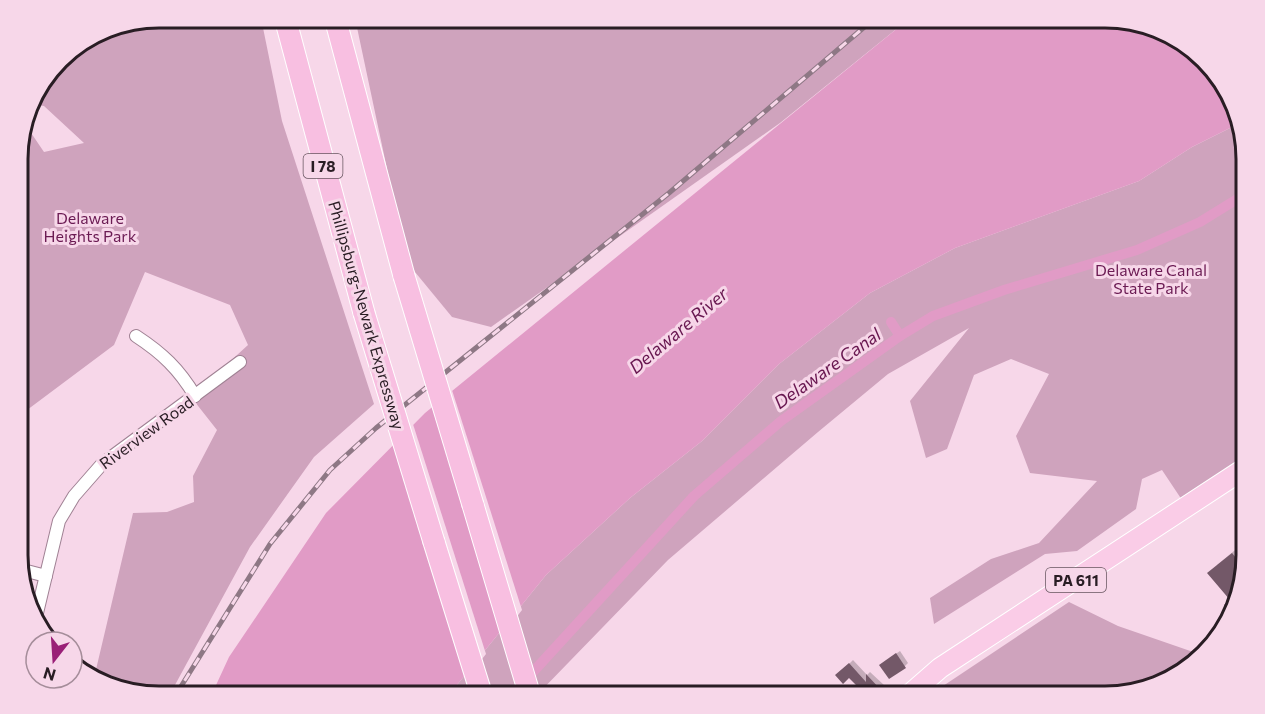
<svg xmlns="http://www.w3.org/2000/svg" width="1265" height="714" font-family="Commissioner,sans-serif">
<rect width="100%" height="100%" fill="#f7d7e9"/>
<g fill="#cfa3bd">
<polygon points="160,18 261,18 282,121 374,404 314,457 250,547 169,696 160,696 94,678 133,513 167,512 194,502 193,476 217,430 191,397 248,345 230,305 145,272 114,345 19,416 19,142 25,124 44,152 84,143 44,106 31,104 33,97 66,53 106,29"/>
<polygon points="355,18 910,18 780,123 491,327 452,317 415,272 404,249"/>
<polygon points="1238,124 1247,150 1247,457 1182,500 1162,470 1142,479 1136,509 1077,551 1045,554 934,624 930,598 991,559 1039,543 1097,481 1030,473 1016,436 1049,374 1011,359 974,375 947,449 926,458 910,401 969,328 888,374 818,432 668,560 536,696 448,696 546,575 630,498 702,441 779,364 870,293 955,248 1139,181 1192,147"/>
<polygon points="1069,602 1118,626 1199,654 1176,677 1114,696 928,696"/>
</g>
<polygon fill="#e19bc6" points="910,18 1105,18 1176,37 1223,81 1238,124 1192,147 1139,181 955,248 870,293 779,364 702,441 630,498 546,575 448,696 211,696 229,657 326,513 425,413"/>
<g fill="#f7d7e9">
<polygon points="451,387 522,610 504,633 431,404"/>
<polygon points="412,421 486,654 467,678 392,442"/>
</g>
<g fill="#0003">
<polygon points="1240,546 1247,554 1247,563 1232,613 1226,605 1231,599 1217,565"/>
<polygon points="900,651 908,663 905,666 884,662"/>
<polygon points="853,660 867,675 870,672 884,685 873,696 849,676 837,676"/>
</g>
<g fill="none" stroke-linecap="round" stroke-linejoin="round">
<g stroke="#e19bc6" stroke-width="10">
<polyline points="891,322 900,336"/>
<polyline points="511,696 694,496 781,421 900,336 933,316 1004,290 1137,250 1200,222 1247,193"/>
</g>
</g>
<g fill="#735868">
<polygon points="1232,553 1245,569 1231,614 1224,605 1230,600 1207,573"/>
<polygon points="896,653 906,668 889,679 879,665"/>
<polygon points="849,663 866,682 866,674 881,690 878,694 880,696 867,696 849,678 843,684 835,675"/>
</g>
<g fill="none" stroke-linecap="round" stroke-linejoin="round">
<defs>
<g id="minor">
<path d="M136,336C162,353 179,369 195,396"/>
<polyline points="19,569 46,576"/>
<polyline points="36,617 59,521 74,496 102,464 240,362"/>
</g>
<polyline id="trunk" points="908,696 940,668 1247,467"/>
<g id="motorway">
<polyline points="285,18 364,313"/>
<polyline points="335,18 404,276"/>
<polyline points="473,505 530,696"/>
<polyline points="434,542 482,696"/>
</g>
</defs>
<use href="#minor" stroke="#a08294" stroke-width="14"/>
<use href="#trunk" stroke="#fff" stroke-width="22"/>
<use href="#motorway" stroke="#fff" stroke-width="23"/>
<use href="#minor" stroke="#fff" stroke-width="12"/>
<use href="#trunk" stroke="#facce7" stroke-width="20"/>
<use href="#motorway" stroke="#f8bfe1" stroke-width="21"/>
<defs>
<polyline id="rail" points="175,696 270,544 330,470 376,428 669,193 875,18"/>
</defs>
<use href="#rail" stroke="#8e7885" stroke-width="5"/>
<use href="#rail" stroke="#f7d7e9" stroke-width="3" stroke-dasharray="9" stroke-linecap="butt"/>
<defs>
<g id="motorway-bridge">
<polyline points="404,276 473,505"/>
<polyline points="364,313 434,542"/>
</g>
</defs>
<use href="#motorway-bridge" stroke="#fff" stroke-width="23" stroke-linecap="butt"/>
<use href="#motorway-bridge" stroke="#f8bfe1" stroke-width="21"/>
</g>
<g text-anchor="middle" dominant-baseline="central" stroke-width="6" stroke-linejoin="round" paint-order="stroke">
<g fill="#f7d7e9" stroke="#67555f" stroke-width="1.5">
<rect x="303.5" y="154" width="39" height="24" rx="4.5"/>
<rect x="1046" y="568" width="60" height="24" rx="4.5"/>
</g>
<g font-size="15" font-weight="bold" fill="#291d24">
<text x="323" y="166">I 78</text>
<text x="1076" y="580">PA 611</text>
</g>
<g font-size="16" fill="#6b1b53" stroke="#f7d7e9">
<text x="90" y="217">Delaware<tspan x="90" dy="18">Heights Park</tspan></text>
<text x="1151" y="269">Delaware Canal<tspan x="1151" dy="18">State Park</tspan></text>
</g>
<g font-size="16" fill="#291d24" stroke="#f7d7e9">
<text transform="translate(367 315) rotate(74)">Phillipsburg-Newark Expressway</text>
<text transform="translate(146 432) rotate(-36)">Riverview Road</text>
</g>
<g font-size="18" font-style="italic" fill="#681750" stroke="#f7d7e9">
<text transform="translate(678 330) rotate(-40)">Delaware River</text>
<text transform="translate(827 368) rotate(-35)">Delaware Canal</text>
</g>
</g>
<path d="M0 0H1265V714H0ZM159 28H1105A131 131 0 0 1 1236 159V555A131 131 0 0 1 1105 686H159A131 131 0 0 1 28 555V159A131 131 0 0 1 159 28Z" fill="#f7d7e9" fill-rule="evenodd"/>
<path fill="none" stroke="#291d24" stroke-width="3" d="M159 28H1105A131 131 0 0 1 1236 159V555A131 131 0 0 1 1105 686H159A131 131 0 0 1 28 555V159A131 131 0 0 1 159 28Z"/>
<g transform="translate(54 660) rotate(197)"><circle r="28" fill="#f7d7e9" stroke="#a58d9a" stroke-width="1.5"/>
<path d="M0-4.5L10 22L0 15L-10 22Z" fill="#9a1f77"/>
<text y="-9" font-size="16" font-weight="bold" text-anchor="middle" fill="#291d24">N</text>
</g>
</svg>
